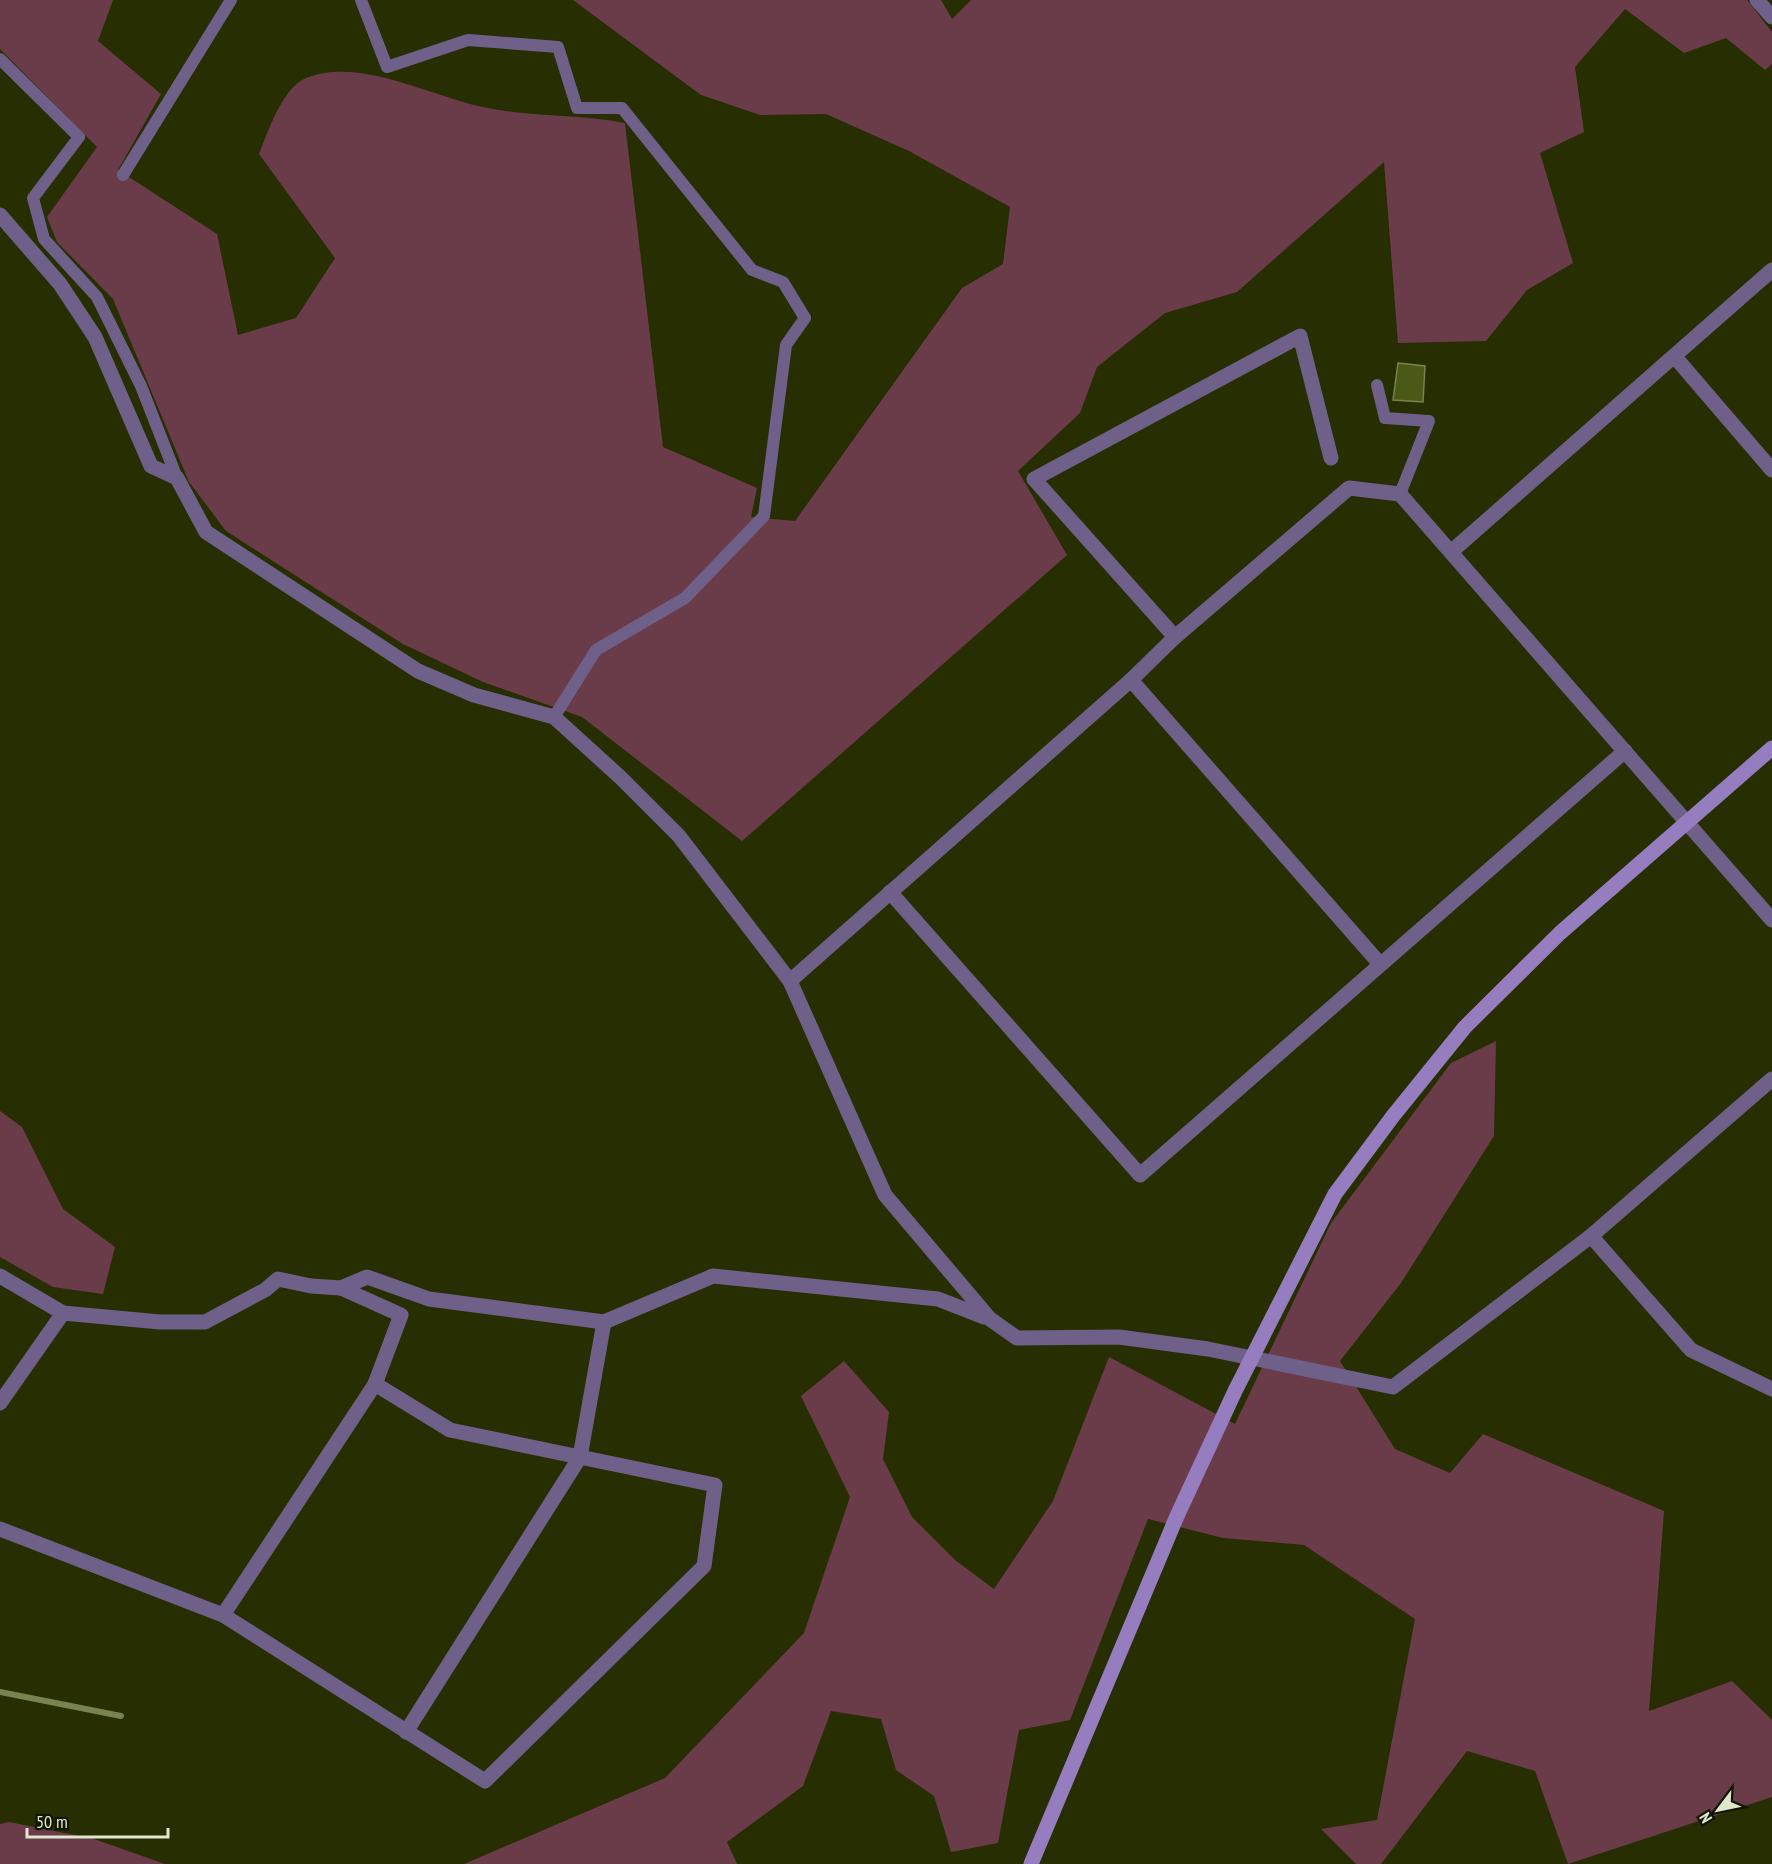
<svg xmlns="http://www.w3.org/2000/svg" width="1772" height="1864" font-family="'PT Sans Narrow',sans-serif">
<rect width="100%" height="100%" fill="#262e02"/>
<g fill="#6a3c4a">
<path d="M0,0H113L98,41L161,94L118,170L217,234L238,335L296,318L335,258L259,154C268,132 282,88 306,78C361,56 433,98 488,108C533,117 580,114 625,123L663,447L757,488L751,517L795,521L962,288L1003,264L1010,207L909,151L826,114L760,115L701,95L573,0H941L952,19L971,0H1747L1772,32V64L1765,70L1726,38L1684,53L1625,9L1575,67L1584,132L1540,153L1573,263L1527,290L1486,341L1398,343L1384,162L1237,292L1165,313L1097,367L1080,413L1018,471L1067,555L742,841L582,717L483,682L403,644L226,531L189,482L113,299L57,242L47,217L97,147L0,49Z"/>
<polygon points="1496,1041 1494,1136 1401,1283 1340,1361 1395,1449 1450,1473 1483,1434 1664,1511 1649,1711 1732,1681 1772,1720 1772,1797 1568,1864 1535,1771 1467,1751 1381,1864 1356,1864 1321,1829 1377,1820 1415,1619 1304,1545 1223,1538 1148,1519 1070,1720 1019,1730 998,1843 951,1852 934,1796 896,1770 881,1719 831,1711 803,1786 727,1842 737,1864 464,1864 665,1778 804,1633 850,1497 801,1396 844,1361 889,1412 883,1459 912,1517 955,1560 994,1589 1053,1501 1109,1357 1235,1424 1331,1223 1451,1063"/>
<polygon points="0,1111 22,1127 63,1209 115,1247 103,1294 53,1287 0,1257"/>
<polygon points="9,1822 94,1839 165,1864 0,1864 0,1824"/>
</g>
<polygon fill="#4b5918" stroke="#77844f" stroke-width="1.5" points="1398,363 1425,366 1423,402 1393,400"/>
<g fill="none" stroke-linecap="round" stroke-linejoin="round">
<polyline stroke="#77844f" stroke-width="6" points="0,1692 121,1716"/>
<g stroke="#6f608a" stroke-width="12">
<polyline points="361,0 387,67 468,40 558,47 577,108 622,108 752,270 783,282 805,318 786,345 764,516 685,598 596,650 554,717"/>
<polyline points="0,59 79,137 33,198 44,239 97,297 141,386 177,478"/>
<polyline points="123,175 231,0"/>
<polyline points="1377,385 1385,418 1429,421 1400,494"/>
</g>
<g stroke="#6f608a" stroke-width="15">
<polyline points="1757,0 1772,17"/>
<polyline points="0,215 60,284 95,337 151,466 177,478 206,532 418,671 474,695 554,717 620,777 679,836 790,981 885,1195 990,1319 1017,1338 1119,1337 1208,1349 1393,1387 1591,1236 1772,1079"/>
<polyline points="1675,357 1772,470"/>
<polyline points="1452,551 1772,270"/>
<polyline points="1175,637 1034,479 1300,336 1331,458"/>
<polyline points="1131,680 1380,964"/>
<polyline points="890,892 1140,1175 1625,751"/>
<polyline points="790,981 1131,680 1175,637 1349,488 1400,494 1772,920"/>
<polyline points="1591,1236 1691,1350 1772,1389"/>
<polyline points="0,1276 63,1313 160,1322 205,1322 265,1290 278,1279 311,1286 341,1288 401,1315 375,1384 223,1615"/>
<polyline points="341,1288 367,1277 429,1299 604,1322 713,1276 938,1299 984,1317"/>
<polyline points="0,1403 63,1313"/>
<polyline points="0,1529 223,1615 485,1781 704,1566 715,1485 450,1430 375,1384"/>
<polyline points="406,1732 580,1457 604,1322"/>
</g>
<polyline stroke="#967dc0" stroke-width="15" points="1031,1864 1177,1516 1235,1391 1335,1194 1393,1116 1465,1027 1560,933 1772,748"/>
</g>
<g transform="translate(1718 1810) rotate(238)" stroke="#101504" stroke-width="4.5" paint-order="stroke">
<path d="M0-4.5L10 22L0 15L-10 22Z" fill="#dfe7cf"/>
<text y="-9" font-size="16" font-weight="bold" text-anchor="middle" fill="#dfe7cf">N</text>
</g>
<path d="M27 1828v9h141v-9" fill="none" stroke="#dfe7cf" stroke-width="3"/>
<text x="36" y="1828" font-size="18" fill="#dfe7cf" stroke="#101504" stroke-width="4.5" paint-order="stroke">50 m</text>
</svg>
